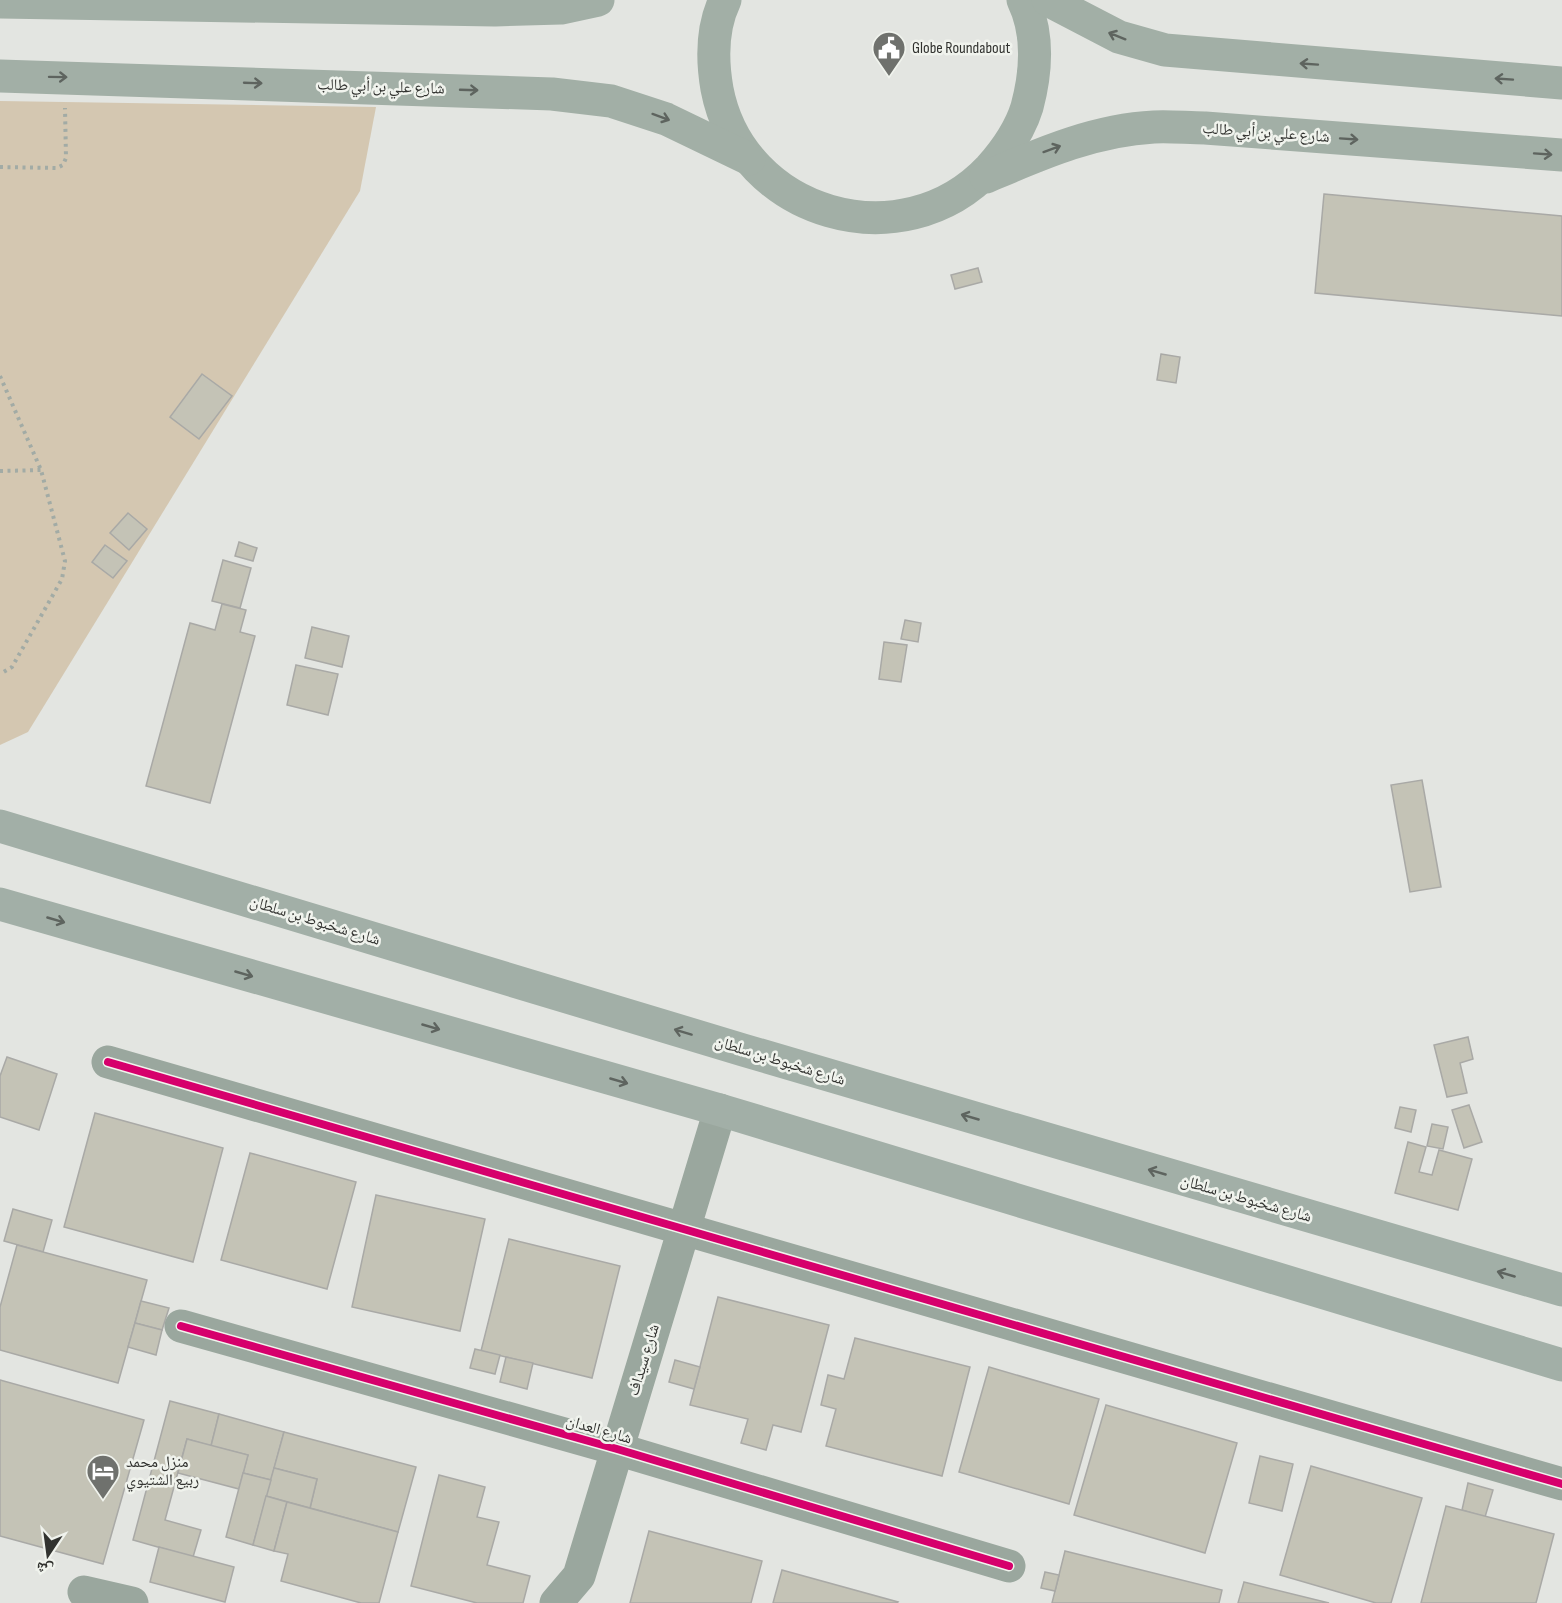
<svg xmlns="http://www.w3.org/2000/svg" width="1562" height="1603" font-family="'Sofia Sans Condensed','Noto Naskh Arabic',sans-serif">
<rect width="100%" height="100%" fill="#e3e5e1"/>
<polygon fill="#d4c7b1" points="0,101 376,107 360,191 28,732 0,745"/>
<g fill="#c4c3b6" stroke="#a9a9a6" stroke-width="1.5">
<polygon points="1324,194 1562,216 1562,316 1315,293"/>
<polygon points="978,268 982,282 955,289 951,275"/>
<polygon points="1161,354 1180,357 1176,383 1157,380"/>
<polygon points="202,374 232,396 199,439 170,417"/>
<polygon points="128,513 147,529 129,550 110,533"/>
<polygon points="239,542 257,548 253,561 235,556"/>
<polygon points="105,545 127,561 113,578 92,562"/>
<polygon points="223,560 251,568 240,608 212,601"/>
<polygon points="222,604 246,610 240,632 255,636 210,803 146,786 190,623 215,630"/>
<polygon points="905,620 921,623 918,642 901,639"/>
<polygon points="312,627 349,636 342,667 305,658"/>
<polygon points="884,642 907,645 901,682 879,679"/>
<polygon points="296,665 338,674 328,715 287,705"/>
<polygon points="1422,780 1441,887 1410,892 1391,785"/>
<polygon points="1468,1037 1473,1059 1460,1063 1467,1093 1447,1097 1434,1045"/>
<polygon points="7,1057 57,1074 39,1130 0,1117 0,1076"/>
<polygon points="1469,1105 1482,1142 1464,1148 1452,1110"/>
<polygon points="1400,1107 1416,1110 1411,1132 1395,1128"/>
<polygon points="95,1113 223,1148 193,1262 64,1227"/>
<polygon points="1432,1124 1448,1127 1443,1149 1427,1146"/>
<polygon points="1408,1142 1426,1147 1419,1172 1432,1175 1439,1150 1472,1159 1458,1210 1395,1193"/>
<polygon points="250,1153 356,1182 327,1289 221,1260"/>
<polygon points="376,1195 485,1219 460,1331 352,1307"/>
<polygon points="13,1209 52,1220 43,1252 4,1241"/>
<polygon points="509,1239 620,1266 592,1378 481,1351"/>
<polygon points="17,1245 147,1280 118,1383 0,1350 0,1307"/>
<polygon points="718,1297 829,1325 801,1432 773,1425 766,1450 741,1443 748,1419 690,1405"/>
<polygon points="141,1301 169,1308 162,1330 135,1323"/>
<polygon points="135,1323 162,1330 156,1355 128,1347"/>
<polygon points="855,1338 970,1367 942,1476 826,1446 836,1409 821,1405 828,1375 844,1379"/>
<polygon points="475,1349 500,1355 495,1374 470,1368"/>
<polygon points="506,1357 533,1363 527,1389 500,1382"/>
<polygon points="675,1360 700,1367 694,1389 669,1382"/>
<polygon points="989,1367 1099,1399 1069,1504 959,1472"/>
<polygon points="0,1380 144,1420 103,1564 0,1536"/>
<polygon points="170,1401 219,1414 211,1446 187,1439 165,1520 201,1530 193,1557 133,1540"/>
<polygon points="1106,1405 1237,1443 1205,1553 1074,1515"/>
<polygon points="219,1414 284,1432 271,1480 243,1473 248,1455 211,1446"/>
<polygon points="284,1432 416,1467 398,1532 310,1508 317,1479 274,1468"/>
<polygon points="187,1439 248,1455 239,1489 178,1473"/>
<polygon points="1260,1456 1293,1464 1282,1511 1249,1503"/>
<polygon points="1311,1466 1422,1498 1391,1603 1376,1603 1280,1575"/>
<polygon points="274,1468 317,1479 310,1508 266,1496"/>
<polygon points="243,1473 271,1480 253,1545 226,1537"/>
<polygon points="439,1475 485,1487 477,1517 499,1522 487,1565 530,1576 523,1603 477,1603 411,1586"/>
<polygon points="1468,1483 1493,1490 1485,1517 1462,1510"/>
<polygon points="266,1496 287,1502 274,1551 253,1545"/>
<polygon points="287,1502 398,1532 379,1603 361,1603 281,1581 288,1554 274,1551"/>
<polygon points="1446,1506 1554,1534 1536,1603 1421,1603"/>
<polygon points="649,1531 762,1561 751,1603 630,1603"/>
<polygon points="159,1547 234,1567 225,1602 150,1582"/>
<polygon points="1065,1551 1222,1590 1219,1603 1052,1603"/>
<polygon points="782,1570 898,1602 897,1603 773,1603"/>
<polygon points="1045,1572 1059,1575 1055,1591 1041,1588"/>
<polygon points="1244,1582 1329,1603 1238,1603"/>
</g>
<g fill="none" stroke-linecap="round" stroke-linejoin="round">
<g stroke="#a2aba5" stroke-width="4" stroke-dasharray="3 4.5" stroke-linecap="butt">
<polyline points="0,167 57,168 63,165 66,158 65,108"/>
<polyline points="0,376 41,470 65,561 62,579 12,667 0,674"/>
<polyline points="0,471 41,470"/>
</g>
<g stroke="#9aa79e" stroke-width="33">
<polyline points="108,1062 1562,1484"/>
<polyline points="181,1326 617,1449 1009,1566"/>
<polyline points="84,1592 132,1603"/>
<polyline points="556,1603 579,1576 720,1110"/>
</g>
<g stroke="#a2afa6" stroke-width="33">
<path d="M725,0C712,27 712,60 717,89C741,215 902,262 990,168C1006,150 1020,130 1027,107C1036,73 1039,33 1023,0"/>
<polyline points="1048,0 1119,37 1165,50 1562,83"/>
<polyline points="0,2 495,10 561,8 598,0"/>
<polyline points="0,76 552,94 611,101 666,119 749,159"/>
<path d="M986,177C1040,154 1094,130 1154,127C1170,126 1188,128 1205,128L1562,155"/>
</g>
<g stroke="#a2afa7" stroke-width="33">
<polyline points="0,826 743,1050 1562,1290"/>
<polyline points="0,904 720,1110 1562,1365"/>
</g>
<defs>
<g id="cycleway">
<polyline points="108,1062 1562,1484"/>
<polyline points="181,1326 617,1449 1009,1566"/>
</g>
</defs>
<use href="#cycleway" stroke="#f0f3ed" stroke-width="11"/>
<use href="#cycleway" stroke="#d6006c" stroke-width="8"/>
</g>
<defs><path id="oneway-shaft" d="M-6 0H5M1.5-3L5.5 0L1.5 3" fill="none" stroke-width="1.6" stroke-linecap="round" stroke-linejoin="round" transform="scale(1.5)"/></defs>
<g stroke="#5e645f">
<use href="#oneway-shaft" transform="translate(1117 36) rotate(-158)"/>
<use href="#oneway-shaft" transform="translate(1309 64) rotate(-176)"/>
<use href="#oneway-shaft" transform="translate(58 77) rotate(1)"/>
<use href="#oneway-shaft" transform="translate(1504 79) rotate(-176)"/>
<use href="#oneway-shaft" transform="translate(253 83) rotate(2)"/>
<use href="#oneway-shaft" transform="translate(469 90) rotate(2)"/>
<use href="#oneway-shaft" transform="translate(661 117) rotate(20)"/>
<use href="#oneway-shaft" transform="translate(1349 139) rotate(4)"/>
<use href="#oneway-shaft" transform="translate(1052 149) rotate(-20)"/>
<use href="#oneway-shaft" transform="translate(1543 154) rotate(4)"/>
<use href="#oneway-shaft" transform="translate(56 920) rotate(16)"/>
<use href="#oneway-shaft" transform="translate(244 974) rotate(16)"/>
<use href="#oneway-shaft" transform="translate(431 1027) rotate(16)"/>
<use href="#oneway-shaft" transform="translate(683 1032) rotate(-163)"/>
<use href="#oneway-shaft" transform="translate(619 1081) rotate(16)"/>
<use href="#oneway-shaft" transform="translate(970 1117) rotate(-164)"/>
<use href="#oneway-shaft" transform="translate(1157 1172) rotate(-164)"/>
<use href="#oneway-shaft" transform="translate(1506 1274) rotate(-164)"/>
</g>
<defs>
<symbol id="civic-pin" viewBox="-11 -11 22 30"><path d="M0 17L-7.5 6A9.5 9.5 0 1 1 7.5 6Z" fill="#6f716d" stroke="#f0f3ed"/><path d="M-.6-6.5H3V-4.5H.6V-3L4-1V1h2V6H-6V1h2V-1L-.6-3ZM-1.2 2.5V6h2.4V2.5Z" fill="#fff"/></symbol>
<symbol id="hotel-pin" viewBox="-11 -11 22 30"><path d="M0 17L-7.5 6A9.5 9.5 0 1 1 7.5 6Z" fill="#6f716d" stroke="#f0f3ed"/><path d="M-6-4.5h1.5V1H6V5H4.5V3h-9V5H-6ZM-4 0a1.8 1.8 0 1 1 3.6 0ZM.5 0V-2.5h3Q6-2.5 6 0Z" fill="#fff"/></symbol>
</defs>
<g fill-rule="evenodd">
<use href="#civic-pin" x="870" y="29" width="38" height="52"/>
<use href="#hotel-pin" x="84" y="1452" width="38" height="52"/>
</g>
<g text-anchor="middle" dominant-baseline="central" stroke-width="5" stroke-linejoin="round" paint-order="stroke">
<g font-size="16" fill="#31322f" stroke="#f0f3ed" text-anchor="start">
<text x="912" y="48">Globe Roundabout</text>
<text x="126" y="1462">منزل محمد<tspan x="126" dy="18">ربيع الشتيوي</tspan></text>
</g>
<g font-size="16" fill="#31322f" stroke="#f0f3ed">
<text transform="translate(381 87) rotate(2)">شارع علي بن أبي طالب</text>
<text transform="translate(1266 133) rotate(4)">شارع علي بن أبي طالب</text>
<text transform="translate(315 921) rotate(17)">شارع شخبوط بن سلطان</text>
<text transform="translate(780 1061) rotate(17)">شارع شخبوط بن سلطان</text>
<text transform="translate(1246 1199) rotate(16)">شارع شخبوط بن سلطان</text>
<text transform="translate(644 1360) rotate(-73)">شارع سيداف</text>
<text transform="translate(599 1430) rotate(16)">شارع العدان</text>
</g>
</g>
<g transform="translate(48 1555) rotate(193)" stroke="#f0f3ed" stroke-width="4.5" paint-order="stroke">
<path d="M0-4.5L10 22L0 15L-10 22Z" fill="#31322f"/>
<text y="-9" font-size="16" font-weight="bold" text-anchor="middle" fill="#31322f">ش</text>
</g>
</svg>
